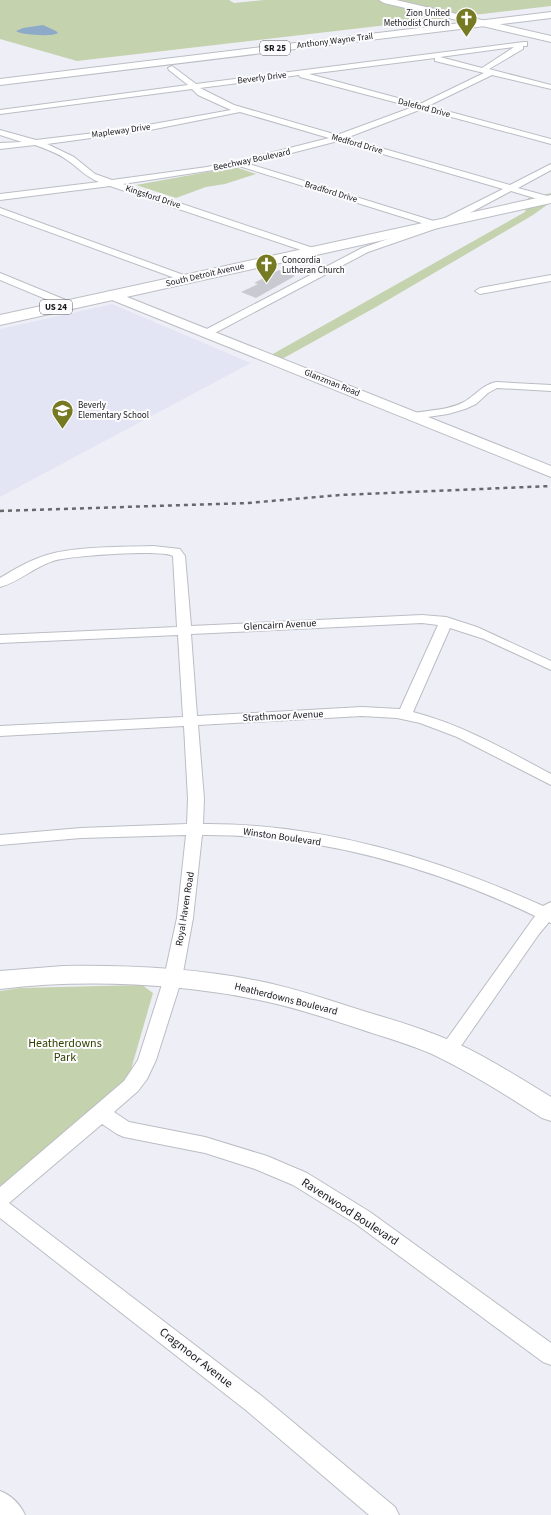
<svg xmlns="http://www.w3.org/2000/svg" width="551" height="1515" font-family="'Source Sans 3',sans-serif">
<rect width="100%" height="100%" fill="#eeeff6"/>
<polygon fill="#e3e5f4" points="112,304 251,363 0,497 0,329"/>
<g fill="#c5d2ae">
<polygon points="0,0 229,0 234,3 264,0 551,0 551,6 77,61 0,39"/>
<polygon points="235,167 256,174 225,184 206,187 176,198 136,185"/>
<polygon points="551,193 551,202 533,215 376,307 282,359 271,355 525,212 528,198"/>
<polygon points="142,985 153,993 128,1080 4,1185 0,1186 0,991 20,988"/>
</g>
<path fill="#8daac8" d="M43,25L56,31L58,33C53,37 21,35 16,31L23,28Z"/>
<polygon fill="#c9cad1" points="279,270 295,276 256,298 241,292 258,284 254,283"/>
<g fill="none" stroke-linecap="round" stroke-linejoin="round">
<defs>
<g id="street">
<path d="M524,42H527V46H523V49L489,69L551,85V89L492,75L428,106L551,139V144L422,109L346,138L510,185L551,164V170L518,188L551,197V203L511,191L449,224L368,252L211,335L207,336L202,333L203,331L362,248L428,225L239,166L123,184L316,249L318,251L316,253H310L110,186L0,200V194L99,182C86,177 79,168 67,160C58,153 46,149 35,145L0,149V143L22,142L0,135V130L36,140L120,130L231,110L198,95L192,89L0,114V110L188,85L169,70L168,68L172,66L196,84ZM514,47L482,68L440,57ZM435,58V61L484,73L420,104L309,74ZM299,75L300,77L413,107L337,135L234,105L200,88ZM240,112L329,138L250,158L207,167L112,180L95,174L74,157L47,144L150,130ZM338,141L503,189L437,222L249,164Z"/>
<polygon points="0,208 189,277 191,279 186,282 183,281 0,214"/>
<polygon points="0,273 73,303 74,305 73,307 65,307 0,280"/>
<polygon points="551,275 551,281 480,294 475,291 480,288"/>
<path d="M496,382L551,385V391L497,388L488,393L476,404L465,409L448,414L414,419L410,418L408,416L410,414L414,413C431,410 449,410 464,402C476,395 482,385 496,382Z"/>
<path d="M153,546L180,549L185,556L191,626L422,615L446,617L477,627L551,661V670L484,639L450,628L413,712C463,725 506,750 551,774V785L457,737L420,723L397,718L362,716L198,725L204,799L203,824C320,823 437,858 543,906L551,902V923L549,922L539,934L454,1056L448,1058L442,1056L439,1051L442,1046L535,916C433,867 317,834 202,835L193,918L182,978L156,1060L147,1079L138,1091L114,1112L129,1122L205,1137L267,1156L307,1173L370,1212L551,1343V1365L543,1362L356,1224L293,1185L255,1169L205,1153L124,1137L117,1134L102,1124L9,1203L263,1397L395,1507L399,1515H369L247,1411L0,1218V1187L124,1081L138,1060L164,978L177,918L186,835L81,838L0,845V835L81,828L187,824L188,799L184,726L0,736V726L183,717L178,635L0,643V635L177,627L173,556C161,549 68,556 53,561C34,567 19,582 0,587V578C15,569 30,560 47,555C75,546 123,547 153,546ZM422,623L438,625L400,709L362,707L197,716L191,634Z"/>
<path d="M0,1491C11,1495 20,1504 25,1515H0Z"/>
</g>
<g id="secondary">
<polygon points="379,0 396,0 551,36 551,42 384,3"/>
<polygon points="112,291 551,466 551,477 107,298 105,295 107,292"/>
<path d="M63,966C129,965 195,968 259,981C298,989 335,1002 373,1014C401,1022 429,1031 456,1043C489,1058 520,1078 551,1097V1121L542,1118C506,1095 470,1072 432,1054C409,1044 384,1037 360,1029C327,1018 293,1007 259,1000C177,983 83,979 0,989V971Z"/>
</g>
<polygon id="primary" points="551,195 551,203 0,325 0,315"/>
<polygon id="highway" points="551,12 551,18 0,85 0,79"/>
</defs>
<use href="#street" stroke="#bbbdc4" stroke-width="2"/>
<use href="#secondary" stroke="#bbbdc4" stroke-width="2"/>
<use href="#primary" stroke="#bbbdc4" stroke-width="2"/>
<use href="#highway" stroke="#bbbdc4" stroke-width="2"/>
<use href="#street" fill="#fff" fill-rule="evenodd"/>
<use href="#secondary" fill="#fff" fill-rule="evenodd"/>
<use href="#primary" fill="#fff" fill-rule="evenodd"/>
<use href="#highway" fill="#fff" fill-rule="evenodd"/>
<polyline stroke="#67686c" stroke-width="2.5" stroke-dasharray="4 4" stroke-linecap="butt" points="0,511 248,503 340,495 551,486"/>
</g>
<defs>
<symbol id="church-pin" viewBox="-11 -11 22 30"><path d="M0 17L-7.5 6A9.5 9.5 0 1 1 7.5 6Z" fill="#767a23" stroke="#fcfcfe"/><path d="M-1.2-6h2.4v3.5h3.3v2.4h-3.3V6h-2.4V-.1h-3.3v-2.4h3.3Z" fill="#fff"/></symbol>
<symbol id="school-pin" viewBox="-11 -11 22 30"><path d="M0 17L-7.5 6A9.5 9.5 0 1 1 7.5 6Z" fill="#767a23" stroke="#fcfcfe"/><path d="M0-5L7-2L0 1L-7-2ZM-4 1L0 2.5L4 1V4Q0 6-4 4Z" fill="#fff"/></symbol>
</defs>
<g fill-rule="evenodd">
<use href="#church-pin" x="454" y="6" width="25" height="34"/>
<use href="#church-pin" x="254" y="252" width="25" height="34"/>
<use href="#school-pin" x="50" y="398" width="25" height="34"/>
</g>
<g text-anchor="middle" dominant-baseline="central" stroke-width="4" stroke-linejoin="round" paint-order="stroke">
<g font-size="9" fill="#19191c" stroke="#fcfcfe" text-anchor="start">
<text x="450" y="13" text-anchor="end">Zion United<tspan x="450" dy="10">Methodist Church</tspan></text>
<text x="282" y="260">Concordia<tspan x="282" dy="10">Lutheran Church</tspan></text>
<text x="78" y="405">Beverly<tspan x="78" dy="10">Elementary School</tspan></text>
</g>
<g font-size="9" fill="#19191c" stroke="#fcfcfe">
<text transform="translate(335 41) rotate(-7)">Anthony Wayne Trail</text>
<text transform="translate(262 78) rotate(-7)">Beverly Drive</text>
<text transform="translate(424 108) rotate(15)">Daleford Drive</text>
<text transform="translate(121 131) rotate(-8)">Mapleway Drive</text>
<text transform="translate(357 144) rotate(16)">Medford Drive</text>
<text transform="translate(252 160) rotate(-12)">Beechway Boulevard</text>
<text transform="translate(331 192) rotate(17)">Bradford Drive</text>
<text transform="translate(153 197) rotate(18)">Kingsford Drive</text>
<text transform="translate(205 275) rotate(-13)">South Detroit Avenue</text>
<text transform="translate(332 383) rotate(22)">Glanzman Road</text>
</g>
<g fill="#fcfcfe" stroke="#5d5d60" stroke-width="1">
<rect x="260" y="41" width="30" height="14" rx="3"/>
<rect x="40" y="300" width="32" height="14" rx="3"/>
</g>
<g font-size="9" font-weight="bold" fill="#19191c">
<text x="275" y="48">SR 25</text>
<text x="56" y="307">US 24</text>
</g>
<g font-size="10" fill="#19191c" stroke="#fcfcfe">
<text transform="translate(280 625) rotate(-3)">Glencairn Avenue</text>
<text transform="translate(283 716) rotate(-3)">Strathmoor Avenue</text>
<text transform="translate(282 837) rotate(8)">Winston Boulevard</text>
<text transform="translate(185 909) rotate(-81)">Royal Haven Road</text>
<text transform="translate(286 999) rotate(14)">Heatherdowns Boulevard</text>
</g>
<g font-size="12" fill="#324101" stroke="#fcfcfe">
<text x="65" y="1043">Heatherdowns<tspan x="65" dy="14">Park</tspan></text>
</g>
<g font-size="12" fill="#19191c" stroke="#fcfcfe">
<text transform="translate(350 1212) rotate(33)">Ravenwood Boulevard</text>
<text transform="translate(196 1358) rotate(38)">Cragmoor Avenue</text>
</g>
</g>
</svg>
